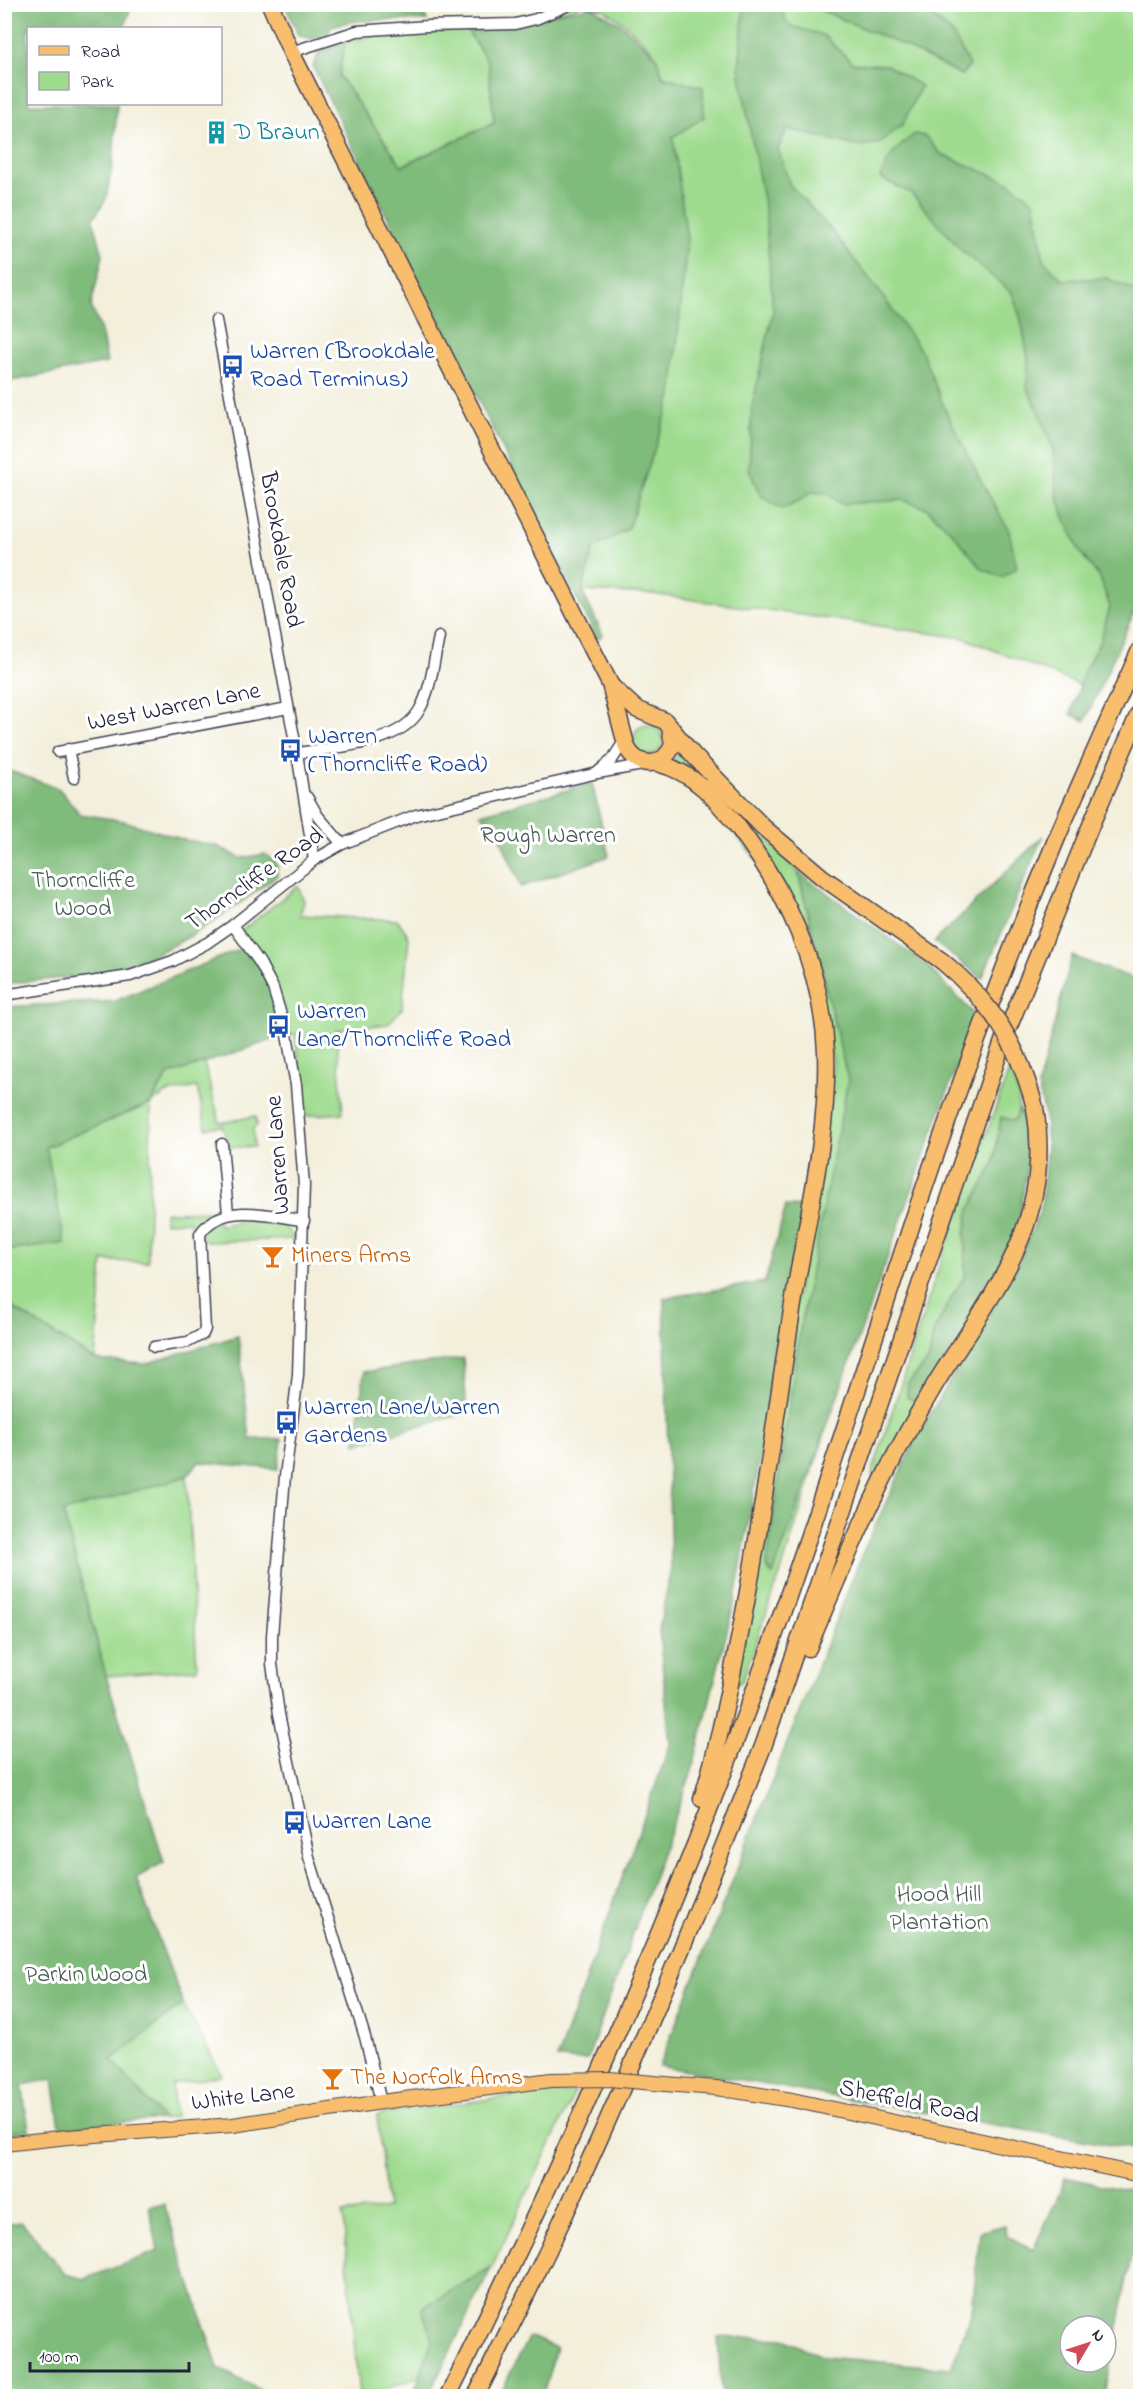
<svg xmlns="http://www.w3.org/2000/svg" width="1145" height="2401" font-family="'Indie Flower',sans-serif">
<rect width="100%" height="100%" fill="#fff"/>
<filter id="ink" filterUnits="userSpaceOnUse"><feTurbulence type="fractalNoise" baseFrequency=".0167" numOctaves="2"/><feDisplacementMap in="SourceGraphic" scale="12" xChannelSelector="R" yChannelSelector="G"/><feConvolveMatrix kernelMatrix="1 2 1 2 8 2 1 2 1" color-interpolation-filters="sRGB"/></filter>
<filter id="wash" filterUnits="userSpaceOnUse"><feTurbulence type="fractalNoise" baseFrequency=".008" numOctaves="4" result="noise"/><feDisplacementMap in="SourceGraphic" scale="24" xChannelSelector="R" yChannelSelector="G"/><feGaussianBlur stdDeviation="1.35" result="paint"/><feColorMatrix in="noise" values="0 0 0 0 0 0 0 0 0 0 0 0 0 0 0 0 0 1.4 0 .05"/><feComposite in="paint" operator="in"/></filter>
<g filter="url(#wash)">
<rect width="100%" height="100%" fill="#f3efdb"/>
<g fill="#9fdb8f" stroke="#607e65" stroke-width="1.5">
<polygon points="551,5 1140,5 1140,539 1087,688 964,638 652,594 582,591 594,547 628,529 687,239 672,137 703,117 703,88 663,76 653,51 624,23 603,9 583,5 553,14"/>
<polygon points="467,30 488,62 494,123 401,166 339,76 345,42 396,31"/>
<circle cx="648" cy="740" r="15"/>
<polygon points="680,749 798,872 848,1080 773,1574 831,1414 780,1575 742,1681 735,1685 833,1061 793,904 674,760"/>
<polygon points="298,886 304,901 300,915 398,920 409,937 402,1009 388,1024 336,1030 343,1113 305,1116 295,1034 287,1035 239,933"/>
<polygon points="204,1063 220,1123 256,1116 257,1126 253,1129 254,1147 229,1147 222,1126 206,1128 197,1087 167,1093 151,1103 148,1262 103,1261 95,1360 5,1303 4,1251 65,1243 46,1147 151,1104 168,1075"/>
<path d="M1009,1071C1017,1088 1023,1104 1014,1121L1001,1117L994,1163L970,1209L965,1233V1276L954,1293L933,1333L929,1360L908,1383L919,1404L874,1480L872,1474L943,1254Z"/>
<path d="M214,1211L220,1226C242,1219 284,1214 294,1239L208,1242L192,1234L190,1221L165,1222V1212Z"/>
<polygon points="187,1476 197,1669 106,1676 63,1511"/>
<polygon points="183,2004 222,2075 172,2085 175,2117 163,2119 112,2060"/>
<polygon points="575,2092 492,2267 422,2308 432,2340 420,2376 370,2396 359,2396 343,2214 387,2208 377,2115 505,2097"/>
</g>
<g fill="#7fbb7a" stroke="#506e5a" stroke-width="1.5" fill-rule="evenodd">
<polygon points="5,4 132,5 124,28 28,28 28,104 117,104 113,162 106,199 93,219 103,255 91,306 101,331 107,363 5,382"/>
<path d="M285,5H423L427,21C397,20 360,18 332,26L327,35L311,39L298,35Z"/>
<polygon points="744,5 790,5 783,12 788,25 823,35 853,63 887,65 921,86 903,124 878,144 856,146 787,129 778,149 790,185 832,231 879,291 922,352 944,407 980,479 1009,531 1017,568 1002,577 982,569 951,531 926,508 903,500 841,504 828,494 812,492 799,501 781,509 760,495 749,469 752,407 773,311 765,211 739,69"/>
<polygon points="809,5 871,5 884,11 908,5 929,14 952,33 970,66 961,75 902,45"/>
<polygon points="591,7 621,24 656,56 663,77 703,87 704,117 673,137 687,239 672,396 628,529 594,548 582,591 603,635 597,639 313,67 319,52 345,42 339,76 402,166 494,123 488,62 467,30"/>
<path d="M915,134L925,136L941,154L1008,182L1034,201L1044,261L1063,280L1107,278L1140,293V599L1085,721L1071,714L1084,671L1100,641L1110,607L1100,578L1080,552L1064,517L1057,494L1053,450L1039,412L1027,388L1028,358L1021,320L1012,293L961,250L911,193L880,178C886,158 899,145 915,134Z"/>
<path d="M5,769L59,789L80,814L124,821L182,839L217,846L241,858L265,854L277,864V876C220,919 167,958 96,973C66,979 35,980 5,984Z"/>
<polygon points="592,783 609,856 521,887 500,837 481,814"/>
<polygon points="1043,836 982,978 934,942"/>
<polygon points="798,872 926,965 975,1015 773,1575 766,1567 800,1328 848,1080"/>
<polygon points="248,946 260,963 287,1035 168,1075 151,1103 46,1147 65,1243 5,1251 5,1007 115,1001"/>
<polygon points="1072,956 1140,981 1140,2150 659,2066 862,1554 916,1438 1014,1272 1041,1209 1047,1146 1045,1116 1038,1086"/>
<polygon points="1020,1109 1026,1132 1027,1166 1018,1229 1004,1261 919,1404 907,1397 908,1383 929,1360 933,1333 954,1293 965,1276 965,1233 970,1209 994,1163 1001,1117 1014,1121"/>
<polygon points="786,1206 804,1207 735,1599 692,1771 587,2060 557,2059 670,1745 659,1630 671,1568 664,1298 765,1282"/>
<polygon points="5,1303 95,1360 145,1364 238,1336 250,1439 282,1439 278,1469 199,1462 187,1476 63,1512 106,1676 164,1862 136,1878 183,2004 112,2060 163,2119 60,2128 53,2079 22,2085 29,2130 5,2133"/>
<polygon points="463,1358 467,1413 356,1444 364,1372"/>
<path d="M1064,2177L1140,2193V2243L1134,2241L1105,2396H725L721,2389L718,2336L784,2339L824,2357L951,2368L972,2311L980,2232L1005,2225L1006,2235L1033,2250L1062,2188ZM1070,2326H1106V2362H1070Z"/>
<polygon points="164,2204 218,2368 271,2396 5,2396 5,2224 22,2222 65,2274 85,2279 158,2251 149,2206"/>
<polygon points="492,2267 428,2396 413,2396 432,2340 422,2308"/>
<polygon points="529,2336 556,2348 543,2396 499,2396"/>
</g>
</g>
<g filter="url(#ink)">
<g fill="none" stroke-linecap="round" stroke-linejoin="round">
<defs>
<g id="minor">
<polyline points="291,52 357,31 427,26 515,24 536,19 571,4"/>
<polyline points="216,320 297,753 314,860"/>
<polyline points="68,749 74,778"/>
<polyline points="58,752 288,708"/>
<path d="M297,753C334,747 400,746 420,709C431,689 434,660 439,637"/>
<polyline points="598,772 612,760 625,740"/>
<polyline points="307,797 318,816 342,844"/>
<polyline points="233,925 260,963 273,988 287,1035 296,1085 304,1185 298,1375 285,1476 272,1636 272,1664 279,1714 309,1857 365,2037 381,2102"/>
<polyline points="4,995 130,976 173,961 207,943 233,925 314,860 342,844 416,815 598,773 648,764"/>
<polyline points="222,1144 228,1214"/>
<path d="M154,1347L188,1342L203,1334L205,1329L200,1234C221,1201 272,1215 304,1221"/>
</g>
<g id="major">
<polyline points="665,2084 716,2088 792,2100 1140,2175"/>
<polyline points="4,2144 68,2137 233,2125 381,2102 551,2080"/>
</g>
<g id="highway">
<path d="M270,4L291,52L610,684L627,748C639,769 663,768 673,745L670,727"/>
<polyline points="612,687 636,709 665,721 693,755 763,827 822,877 942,961"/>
<path d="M657,763C694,772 715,798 738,827C786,890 823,971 826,1052C829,1142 804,1229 791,1317C773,1433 758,1549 734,1664C725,1709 716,1755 702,1799"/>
<path d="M808,1648C839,1575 869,1502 907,1433C920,1411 932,1388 946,1367C1001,1283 1053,1214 1035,1108"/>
<path d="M448,2396C559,2174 659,1945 746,1713C808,1547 860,1379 916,1212C958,1087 1005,962 1056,840C1083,776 1112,713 1140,650"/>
<path d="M476,2396C501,2346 526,2296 550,2246C628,2081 698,1913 764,1744L1003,1041L1093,820L1140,711"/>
</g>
</defs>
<use href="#minor" stroke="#414153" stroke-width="13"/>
<use href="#major" stroke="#414153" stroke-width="16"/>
<use href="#highway" stroke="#414153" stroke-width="19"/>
<use href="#minor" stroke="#fff" stroke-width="10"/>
<use href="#major" stroke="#f9be6d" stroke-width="14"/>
<use href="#highway" stroke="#f9be6d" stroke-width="16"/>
<defs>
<polyline id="major-bridge" points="551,2080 609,2079 665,2084"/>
<path id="highway-bridge" d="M942,961C992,1003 1019,1045 1035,1108"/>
</defs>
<use href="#major-bridge" stroke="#414153" stroke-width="16" stroke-linecap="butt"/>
<use href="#highway-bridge" stroke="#414153" stroke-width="19" stroke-linecap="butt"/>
<use href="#major-bridge" stroke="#f9be6d" stroke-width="14"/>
<use href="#highway-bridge" stroke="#f9be6d" stroke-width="16"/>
</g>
</g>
<defs>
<symbol id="building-bare" viewBox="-9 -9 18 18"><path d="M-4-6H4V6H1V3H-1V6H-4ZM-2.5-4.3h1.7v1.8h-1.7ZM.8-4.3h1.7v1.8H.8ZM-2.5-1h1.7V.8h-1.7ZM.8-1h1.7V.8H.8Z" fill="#0f9aa8" stroke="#fff" stroke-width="2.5" paint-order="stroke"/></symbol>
<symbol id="bus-bare" viewBox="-9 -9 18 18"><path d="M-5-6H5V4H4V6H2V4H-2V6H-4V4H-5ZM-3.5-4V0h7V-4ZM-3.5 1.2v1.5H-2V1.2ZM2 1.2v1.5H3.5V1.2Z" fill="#1a4fb4" stroke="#fff" stroke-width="2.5" paint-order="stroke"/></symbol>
<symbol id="bar-bare" viewBox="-9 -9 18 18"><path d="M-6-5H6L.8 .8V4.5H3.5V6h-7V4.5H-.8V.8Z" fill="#e8710a" stroke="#fff" stroke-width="2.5" paint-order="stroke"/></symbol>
</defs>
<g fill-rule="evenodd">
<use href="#building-bare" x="200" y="116" width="33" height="33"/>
<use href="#bus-bare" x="216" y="350" width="33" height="33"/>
<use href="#bus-bare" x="274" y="734" width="33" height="33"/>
<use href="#bus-bare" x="262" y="1010" width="33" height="33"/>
<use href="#bar-bare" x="256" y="1240" width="33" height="33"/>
<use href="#bus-bare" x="270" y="1406" width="33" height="33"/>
<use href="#bus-bare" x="278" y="1806" width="33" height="33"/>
<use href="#bar-bare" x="316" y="2062" width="33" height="33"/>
</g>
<g text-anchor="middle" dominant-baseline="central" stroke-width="6" stroke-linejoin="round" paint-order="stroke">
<g font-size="24" fill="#0d838f" stroke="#fff" text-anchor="start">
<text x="234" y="133">D Braun</text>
</g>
<g font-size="24" fill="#164399" stroke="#fff" text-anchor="start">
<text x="250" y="352">Warren (Brookdale<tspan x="250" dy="28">Road Terminus)</tspan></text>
<text x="308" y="737">Warren<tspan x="308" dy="28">(Thorncliffe Road)</tspan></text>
<text x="297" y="1012">Warren<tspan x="297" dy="28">Lane/Thorncliffe Road</tspan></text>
<text x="304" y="1408">Warren Lane/Warren<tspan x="304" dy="28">Gardens</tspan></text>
<text x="312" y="1822">Warren Lane</text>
</g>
<g font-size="24" fill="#22223b" stroke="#fff">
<text transform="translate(280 550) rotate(80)">Brookdale Road</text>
<text transform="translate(174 708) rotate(-11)">West Warren Lane</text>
<text transform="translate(255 880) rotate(-35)">Thorncliffe Road</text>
<text transform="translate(279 1155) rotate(-94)">Warren Lane</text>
<text transform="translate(243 2098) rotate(-7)">White Lane</text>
<text transform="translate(909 2103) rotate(12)">Sheffield Road</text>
</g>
<g font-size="24" fill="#485a54" stroke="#fff">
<text x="548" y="836">Rough Warren</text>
<text x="83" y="881">Thorncliffe<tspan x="83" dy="28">Wood</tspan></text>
<text x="939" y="1895">Hood Hill<tspan x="939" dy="28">Plantation</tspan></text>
<text x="86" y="1975">Parkin Wood</text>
</g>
<g font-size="24" fill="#c56008" stroke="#fff" text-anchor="start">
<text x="291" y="1256">Miners Arms</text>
<text x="350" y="2078">The Norfolk Arms</text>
</g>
</g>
<rect width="1145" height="2401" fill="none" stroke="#fff" stroke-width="24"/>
<rect x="27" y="27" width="195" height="78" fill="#ffffff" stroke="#a7a7b1" stroke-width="1.5"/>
<rect x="39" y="46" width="30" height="9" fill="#f9be6d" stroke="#a7a7b1" stroke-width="1.5"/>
<text x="81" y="57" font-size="18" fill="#22223b">Road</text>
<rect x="39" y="72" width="30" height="18" fill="#9fdb8f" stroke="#a7a7b1" stroke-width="1.5"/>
<text x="81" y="87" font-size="18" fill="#22223b">Park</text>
<g transform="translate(1088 2344) rotate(51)"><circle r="28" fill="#ffffff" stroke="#a7a7b1" stroke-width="1.5"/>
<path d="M0-4.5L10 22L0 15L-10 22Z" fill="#d1495b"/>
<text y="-9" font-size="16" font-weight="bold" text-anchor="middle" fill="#22223b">N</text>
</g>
<path d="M30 2362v9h159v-9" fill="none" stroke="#22223b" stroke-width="3"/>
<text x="39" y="2362" font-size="18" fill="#22223b" stroke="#ffffff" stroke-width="4.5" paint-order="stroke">100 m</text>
</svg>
